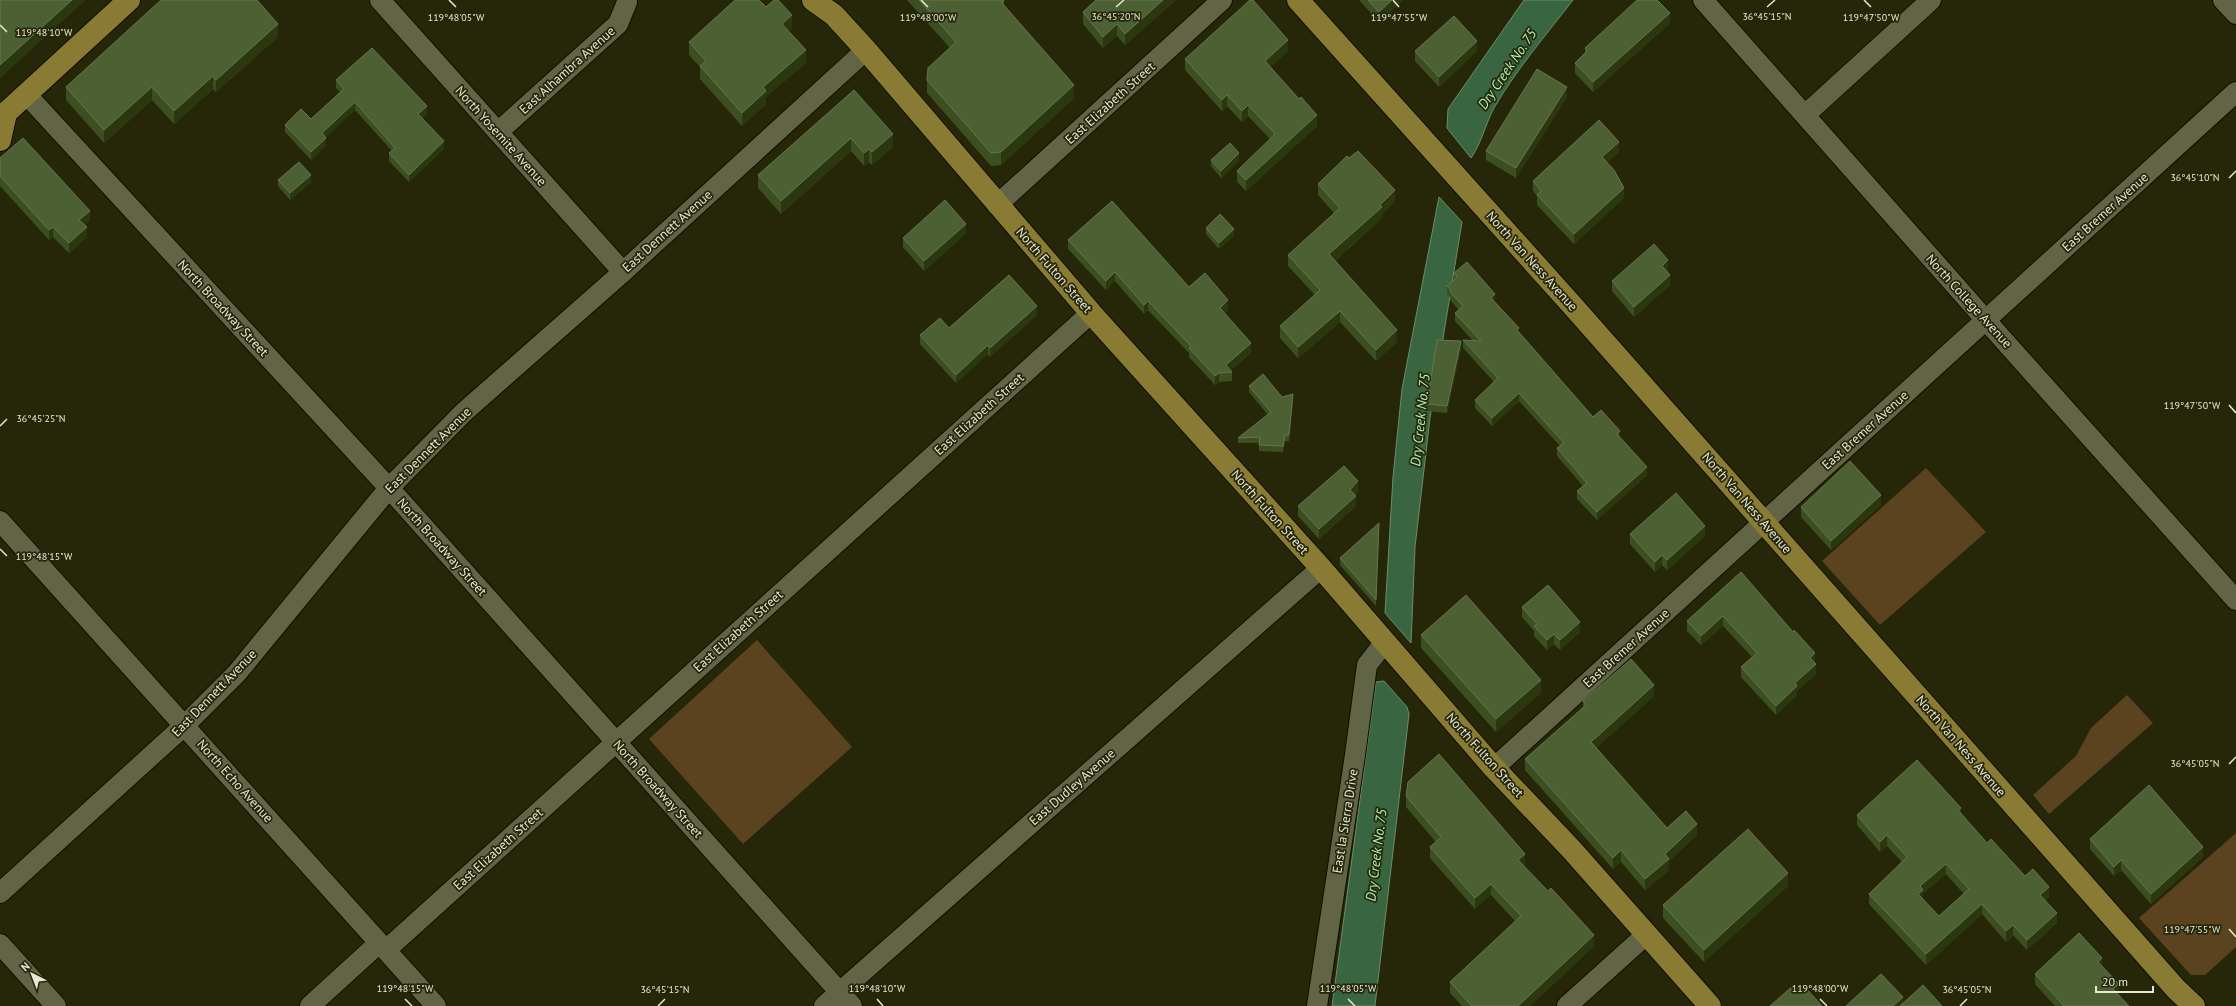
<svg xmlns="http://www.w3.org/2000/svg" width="2236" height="1006" font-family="'PT Sans',sans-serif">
<rect width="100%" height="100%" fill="#262709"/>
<g fill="#5b4320">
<polygon points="1926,468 1986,532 1880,625 1822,561"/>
<polygon points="757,640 852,747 743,844 649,739"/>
<polygon points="2127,695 2153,723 2049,814 2033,795 2076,756 2091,728"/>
<polygon points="2236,833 2236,947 2205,975 2191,975 2139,918"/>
</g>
<g fill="#396540" stroke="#6d8c6d">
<path d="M1524,0H1573C1546,35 1516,70 1494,108C1485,125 1482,142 1471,158L1447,128L1448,109Z"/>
<polygon points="1439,197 1462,222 1430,418 1415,547 1411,643 1385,613 1393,477 1402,389"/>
<polygon points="1384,681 1407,707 1409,714 1375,1006 1332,1006 1376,682"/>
</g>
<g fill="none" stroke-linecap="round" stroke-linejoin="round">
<defs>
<g id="minor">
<polyline points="380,0 623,272"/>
<polyline points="1703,0 1999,335 2236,600"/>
<polyline points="2223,0 2236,14"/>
<polyline points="26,94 389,488 852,1006"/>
<polyline points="1805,115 1931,0"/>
<polyline points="498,132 618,24 627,2"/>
<polyline points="997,205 1222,0"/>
<polyline points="0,521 436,1006"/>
<polyline points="1494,768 2236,92"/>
<polyline points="0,893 185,725 237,673 389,488 464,412 623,272 866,50"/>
<polyline points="0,944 56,1006"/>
<polyline points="386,950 1091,313"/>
<polyline points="310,1006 379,943"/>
<polyline points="824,1006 1321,568"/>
<polyline points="1317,1006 1355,755 1367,665 1385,642"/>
<polyline points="1567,1006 1647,934"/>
</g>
<g id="major">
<polyline points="813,0 834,15 866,50 1091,313 1321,568 1494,768 1571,849 1710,1006"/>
<polyline points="1298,0 1571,304 2176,989 2194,1006"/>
<polyline points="0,114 6,113 129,0"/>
<polyline points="0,140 6,113"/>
</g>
</defs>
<use href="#minor" stroke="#0f0f00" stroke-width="22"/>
<use href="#major" stroke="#0f0f00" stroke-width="24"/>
<use href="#minor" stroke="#626545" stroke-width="20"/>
<use href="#major" stroke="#897b33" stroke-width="22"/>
</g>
<g fill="#3b4f21" fill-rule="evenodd">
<polygon points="907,0 1004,0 1004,5 1074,98 1001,165 991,166 927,93 927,80 950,48"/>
<polygon points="1096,0 1176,0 1125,45 1117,36 1103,48 1083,24 1083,12"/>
<polygon points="1359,0 1403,0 1379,22"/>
<polygon points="766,7 792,28 788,31 806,63 766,97 766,104 742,126 700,79 700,67 689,55 689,42"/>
<polygon points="1670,23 1593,92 1575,73 1575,63 1585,54 1585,48"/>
<polygon points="278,37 216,92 213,89 174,124 152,100 104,143 66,100 66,87"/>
<polygon points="1288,51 1270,67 1317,126 1246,191 1237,182 1237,171 1270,139 1248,116 1242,122 1227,106 1222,111 1185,70 1185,59"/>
<polygon points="1415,51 1477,51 1439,87 1415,61"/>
<polygon points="336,80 427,114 422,118 444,149 409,182 389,161 389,153 392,151 355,110 325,137 326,145 311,160 285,132 285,125 311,119 340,92 336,88"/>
<polygon points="854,90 893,147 872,165 869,162 864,166 851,151 781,214 758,188 758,175"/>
<polygon points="1567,97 1516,178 1486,160 1486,151"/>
<polygon points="1619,152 1607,162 1624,198 1574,244 1537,205 1537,196 1533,191 1533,181"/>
<polygon points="0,158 90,220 84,225 87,237 69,253 53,237 49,240 0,186"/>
<polygon points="1349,158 1395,201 1382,214 1382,218 1335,261 1397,342 1376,361 1340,322 1298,358 1280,338 1280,326 1315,295 1288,266 1288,255 1334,213 1318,195 1318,184"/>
<polygon points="1211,160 1239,160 1221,178 1211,166"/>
<polygon points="278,180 311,182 290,200 278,186"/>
<polygon points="1206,228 1234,236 1219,249 1206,234"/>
<polygon points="966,233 924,271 903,247 903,238"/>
<polygon points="1068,240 1189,287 1228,309 1224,313 1251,353 1231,370 1232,372 1232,381 1219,382 1215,385 1189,357 1189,353 1148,310 1144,314 1115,281 1106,290 1068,249"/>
<polygon points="1668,270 1667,271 1670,285 1634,317 1612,291 1612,281"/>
<polygon points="1454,273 1495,302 1519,332 1593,417 1620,437 1647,475 1597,520 1577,499 1577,491 1583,486 1557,456 1557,448 1560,446 1519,401 1492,426 1475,408 1475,400 1494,382 1463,348 1463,340 1473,341 1455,321 1455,313 1459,310 1450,300 1450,297 1447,294 1447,286 1454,280"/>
<polygon points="1037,315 990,357 988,354 956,383 920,344 920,335 949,328"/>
<polygon points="1461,348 1447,413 1427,411 1427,404"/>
<polygon points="1249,386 1293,400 1289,441 1285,441 1283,452 1259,451 1259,443 1238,443 1238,438 1268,415 1249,392"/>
<polygon points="1358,491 1355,495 1356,506 1319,539 1298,516 1298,506"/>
<polygon points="1881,505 1831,550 1801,517 1801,507"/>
<polygon points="1379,529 1376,606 1340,565 1340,558"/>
<polygon points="1630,534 1705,536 1667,570 1662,565 1655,572 1630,544"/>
<polygon points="1741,572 1815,663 1816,674 1797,691 1797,695 1776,715 1741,677 1741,667 1752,657 1723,626 1701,645 1687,631 1687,621"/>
<polygon points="1522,607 1580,632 1560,650 1554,644 1547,650 1534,636 1534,631 1522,617"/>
<polygon points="1421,635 1541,693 1496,732 1421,648"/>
<polygon points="1654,696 1596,748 1667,828 1697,835 1669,861 1669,870 1645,890 1621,862 1613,869 1525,770 1525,759 1583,708 1583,701"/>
<polygon points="1406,796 1525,865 1524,866 1594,946 1530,1006 1462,1006 1450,993 1450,982 1515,921 1491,895 1475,909 1430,858 1430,847 1436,842 1406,807"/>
<path d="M1961,814L1987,843L2049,897L2045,900L2057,923L2027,950L2013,935L2006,942L1982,914L1926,965L1869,904V894L1902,862L1887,846L1880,852L1857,825V815ZM1946,874L1964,894L1939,916L1923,899V893Z"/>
<polygon points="2090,839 2203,857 2151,904 2121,870 2114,876 2090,849"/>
<polygon points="1788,886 1704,962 1663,918 1663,905"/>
<polygon points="2102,966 2119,994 2118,995 2129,1006 2055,1006 2035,984 2035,974"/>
</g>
<g fill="#2b380f">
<polygon points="72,0 86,0 0,78 0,65"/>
<polygon points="1163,0 1176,0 1125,45 1125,34"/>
<polygon points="1392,0 1403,0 1379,22 1379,12"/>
<polygon points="1670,13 1670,23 1593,92 1593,82"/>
<polygon points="792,15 792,28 782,37 782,24"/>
<polygon points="278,24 278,37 216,92 216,80"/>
<polygon points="1117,24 1117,36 1103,48 1103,37"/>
<polygon points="1288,40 1288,51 1265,72 1265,61"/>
<polygon points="1477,41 1477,51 1439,87 1439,77"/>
<polygon points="806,50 806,63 766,97 766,104 742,126 742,113 763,87"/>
<polygon points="213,76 213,89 174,124 174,111"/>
<polygon points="1074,85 1074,98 1001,165 1001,152"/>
<polygon points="152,87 152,100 104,143 104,130"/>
<polygon points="1567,87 1567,97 1516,178 1516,168"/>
<polygon points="1227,95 1227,106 1222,111 1222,100"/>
<polygon points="355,102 355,110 322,141 322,133"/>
<polygon points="1248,105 1248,116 1242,122 1242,111"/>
<polygon points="427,106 427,114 418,121 418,114"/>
<polygon points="1317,115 1317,126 1246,191 1246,180"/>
<polygon points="893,134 893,147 872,165 872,152"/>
<polygon points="326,138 326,145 311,160 311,152"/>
<polygon points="851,138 851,151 781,214 781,201"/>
<polygon points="444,141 444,149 409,182 409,175"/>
<polygon points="1619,142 1619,152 1602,167 1602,157"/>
<polygon points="869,149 869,162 864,166 864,153"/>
<polygon points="1239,153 1239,160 1221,178 1221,171"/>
<polygon points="311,175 311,182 290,200 290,193"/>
<polygon points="1624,188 1624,198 1574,244 1574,234"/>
<polygon points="1395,190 1395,201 1382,214 1382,218 1329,266 1329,254"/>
<polygon points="90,211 90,220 79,230 79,220"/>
<polygon points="966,224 966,233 924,271 924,261"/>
<polygon points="53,227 53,237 49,240 49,230"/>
<polygon points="87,227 87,237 69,253 69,243"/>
<polygon points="1234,229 1234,236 1219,249 1219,243"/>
<polygon points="1668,260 1668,270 1662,276 1662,266"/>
<polygon points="1115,272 1115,281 1106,290 1106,281"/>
<polygon points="1670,275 1670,285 1634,317 1634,307"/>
<polygon points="1495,294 1495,302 1491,298"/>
<polygon points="1228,300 1228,309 1220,317 1220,308"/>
<polygon points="1148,301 1148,310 1144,314 1144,305"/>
<polygon points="1037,306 1037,315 990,357 990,348"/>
<polygon points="1340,311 1340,322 1298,358 1298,347"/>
<polygon points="1397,330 1397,342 1376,361 1376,350"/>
<polygon points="1461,341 1461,348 1447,413 1447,406"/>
<polygon points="1251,343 1251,353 1229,372 1226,365"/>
<polygon points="988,345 988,354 956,383 956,375"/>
<polygon points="1219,373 1219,382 1215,385 1215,376"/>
<polygon points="1519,393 1519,401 1492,426 1492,418"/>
<polygon points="1293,394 1293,400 1289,441 1289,435"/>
<polygon points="1620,431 1620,439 1617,434"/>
<polygon points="1647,467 1647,475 1597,520 1597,512"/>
<polygon points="1358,481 1358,491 1350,500 1350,490"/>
<polygon points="1881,495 1881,505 1831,550 1831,541"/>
<polygon points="1356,496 1356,506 1319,539 1319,529"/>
<polygon points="1705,526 1705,536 1667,570 1667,560"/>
<polygon points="1662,555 1662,565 1655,572 1655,562"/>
<polygon points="1723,616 1723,626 1701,645 1701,636"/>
<polygon points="1580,622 1580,632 1560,650 1560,640"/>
<polygon points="1554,634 1554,644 1547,650 1547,640"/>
<polygon points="1815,653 1815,663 1810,668 1810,658"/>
<polygon points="1816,664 1816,674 1797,691 1797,695 1776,715 1776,706 1795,683"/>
<polygon points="1541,680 1541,693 1496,732 1496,719"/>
<polygon points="1654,685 1654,696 1591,753 1591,742"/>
<polygon points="1961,808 1961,818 1958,810"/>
<polygon points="1697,824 1697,835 1669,861 1669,870 1645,890 1645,879 1665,854"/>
<polygon points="1887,835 1887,846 1880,852 1880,842"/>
<polygon points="2203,847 2203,857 2151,904 2151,894"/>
<polygon points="1621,850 1621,862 1613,869 1613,858"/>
<polygon points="1525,854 1525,865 1518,871 1518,860"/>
<polygon points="2121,860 2121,870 2114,876 2114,867"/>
<polygon points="1946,864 1946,874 1923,893 1923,900 1918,894 1920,886"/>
<polygon points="1788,873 1788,886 1704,962 1704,950"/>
<polygon points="1491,884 1491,895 1475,909 1475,898"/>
<polygon points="2049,887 2049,897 2040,905 2040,895"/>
<polygon points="1982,904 1982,914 1926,965 1926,954"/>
<polygon points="2057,913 2057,923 2027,950 2027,940"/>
<polygon points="2013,925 2013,935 2006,942 2006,931"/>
<polygon points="1594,935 1594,946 1530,1006 1518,1006"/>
<polygon points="2102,958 2102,968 2098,962"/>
<polygon points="2119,984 2119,994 2113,999 2113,989"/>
<polygon points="1903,997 1903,1006 1893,1006"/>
</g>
<g fill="#4d6034" stroke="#66754e" fill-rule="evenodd">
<polygon points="0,0 72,0 0,65"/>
<polygon points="161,0 257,0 278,24 216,80 213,76 174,111 152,87 104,130 66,87"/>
<polygon points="735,0 759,0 766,7 774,0 778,0 792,15 782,24 806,50 763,87 766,91 742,113 700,66 706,61 689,42"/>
<polygon points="919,0 1004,0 1002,3 1074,85 1001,152 991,153 927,80 928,68 956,42"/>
<polygon points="1096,0 1163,0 1125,34 1117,24 1103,37 1083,12"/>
<polygon points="1250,0 1253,0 1288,40 1265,61 1299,99 1301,97 1317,115 1246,180 1237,171 1275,134 1248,105 1242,111 1227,95 1222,100 1185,59"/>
<polygon points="1368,0 1392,0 1379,12"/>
<polygon points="1637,0 1657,0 1670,13 1593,82 1575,63 1587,51 1585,48"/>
<polygon points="1454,16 1477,41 1439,77 1415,51"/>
<polygon points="372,48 427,106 418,114 444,141 409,175 389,153 395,148 355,102 322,133 326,138 311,152 285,125 301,109 311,119 344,89 336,80"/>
<polygon points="1537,69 1567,87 1516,168 1486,151"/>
<polygon points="854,90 893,134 872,152 869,149 864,153 851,138 781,201 758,175"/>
<polygon points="1599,120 1619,142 1602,157 1614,170 1624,188 1574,234 1537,195 1541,191 1533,181"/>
<polygon points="23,138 90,211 79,220 87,227 69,243 53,227 49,230 0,176 0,158"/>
<polygon points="1230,143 1239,153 1221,171 1211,160"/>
<polygon points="1358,151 1395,190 1380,205 1382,207 1329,254 1397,330 1376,350 1340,311 1298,347 1280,326 1320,290 1288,255 1340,208 1318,184 1347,156 1349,158"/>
<polygon points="299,162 311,175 290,193 278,180"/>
<polygon points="945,200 966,224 924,261 903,238"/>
<polygon points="1112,201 1189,287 1205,273 1228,300 1220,308 1251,343 1226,365 1232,372 1219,373 1215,376 1189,348 1191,346 1148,301 1144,305 1115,272 1106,281 1068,240"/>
<polygon points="1220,214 1234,229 1219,243 1206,228"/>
<polygon points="1654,244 1668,260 1662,266 1670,275 1634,307 1612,281"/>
<polygon points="1467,262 1495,294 1491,298 1519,328 1517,330 1593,417 1601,410 1620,431 1617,434 1647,467 1597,512 1577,491 1587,483 1557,448 1564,443 1519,393 1492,418 1475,400 1498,378 1463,340 1481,341 1455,313 1463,306 1450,292 1451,290 1447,286 1457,277 1454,273"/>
<polygon points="1009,275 1037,306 990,348 988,345 956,375 920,335 940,318 949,328"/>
<polygon points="1437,340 1461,341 1447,406 1427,404"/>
<polygon points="1263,374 1282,397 1293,394 1289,435 1285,435 1283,446 1259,445 1260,437 1238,438 1271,412 1249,386"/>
<polygon points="1850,461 1881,495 1831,541 1801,507"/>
<polygon points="1344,466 1358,481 1350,490 1356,496 1319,529 1298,506"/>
<polygon points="1676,493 1705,526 1667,560 1662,555 1655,562 1630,534"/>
<polygon points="1379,523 1376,600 1340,558"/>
<polygon points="1741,572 1793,632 1794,630 1815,653 1810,658 1816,664 1795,683 1797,686 1776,706 1741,667 1757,653 1723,616 1701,636 1687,621"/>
<polygon points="1548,585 1580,622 1560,640 1554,634 1547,640 1534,626 1537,624 1522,607"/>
<polygon points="1466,595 1541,680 1496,719 1421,635"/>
<polygon points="1631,659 1654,685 1591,742 1667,828 1686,811 1697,824 1665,854 1669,859 1645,879 1621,850 1613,858 1525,759 1586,705 1583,701"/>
<polygon points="1439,754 1525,854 1518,860 1548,891 1551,888 1594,935 1518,1006 1472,1006 1450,982 1521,916 1491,884 1475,898 1430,847 1441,837 1406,796 1408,782"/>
<path d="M1917,760L1961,808L1958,810L1987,843L1991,839L2025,876L2033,869L2049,887L2040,895L2057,913L2027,940L2013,925L2006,931L1982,904L1926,954L1869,894L1907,857L1887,835L1880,842L1857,815ZM1946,864L1969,889L1939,916L1918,894L1923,890L1920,886Z"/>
<polygon points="2149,785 2203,847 2151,894 2121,860 2114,867 2090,839"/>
<polygon points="1748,829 1788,873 1704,950 1663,905"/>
<polygon points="2079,933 2102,958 2098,962 2119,984 2113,989 2129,1006 2064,1006 2035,974"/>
<polygon points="1881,974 1903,997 1893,1006 1846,1006"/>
<polygon points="1794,985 1799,990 1804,986 1822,1006 1770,1006"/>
<polygon points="1923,985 1942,1006 1900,1006"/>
</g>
<path fill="none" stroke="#e7e8d7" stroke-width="1.5" d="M449,0L456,7M921,0L928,7M1393,0L1399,7M1864,0L1871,7M1116,7L1124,0M1767,7L1775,0M0,25L7,32M2229,178L2236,171M2229,405L2236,413M0,426L7,419M0,549L7,556M2229,764L2236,757M2229,929L2236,937M405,999L412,1006M877,999L883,1006M1348,999L1355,1006M1820,999L1827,1006M658,1006L665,999M1960,1006L1967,999"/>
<g text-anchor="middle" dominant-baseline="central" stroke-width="3.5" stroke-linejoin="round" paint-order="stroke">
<g font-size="13" fill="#e7e8d7" stroke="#262709">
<text transform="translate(567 70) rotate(-42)">East Alhambra Avenue</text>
<text transform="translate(1110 103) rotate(-42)">East Elizabeth Street</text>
<text transform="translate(501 136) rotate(48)">North Yosemite Avenue</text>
<text transform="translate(2105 212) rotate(-42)">East Bremer Avenue</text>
<text transform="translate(667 231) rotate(-42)">East Dennett Avenue</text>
<text transform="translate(1532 261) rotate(48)">North Van Ness Avenue</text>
<text transform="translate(1054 270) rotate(49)">North Fulton Street</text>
<text transform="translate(1969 301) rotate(48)">North College Avenue</text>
<text transform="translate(223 308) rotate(47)">North Broadway Street</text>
<text transform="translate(979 414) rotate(-42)">East Elizabeth Street</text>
<text transform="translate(1865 430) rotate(-42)">East Bremer Avenue</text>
<text transform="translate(428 450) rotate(-45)">East Dennett Avenue</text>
<text transform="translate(1747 503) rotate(49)">North Van Ness Avenue</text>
<text transform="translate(1270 512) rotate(48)">North Fulton Street</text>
<text transform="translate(442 547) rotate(48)">North Broadway Street</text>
<text transform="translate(738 631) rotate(-42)">East Elizabeth Street</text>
<text transform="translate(1626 648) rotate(-42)">East Bremer Avenue</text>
<text transform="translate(214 693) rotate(-46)">East Dennett Avenue</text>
<text transform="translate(1961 746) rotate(49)">North Van Ness Avenue</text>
<text transform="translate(1485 755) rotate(48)">North Fulton Street</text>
<text transform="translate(235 781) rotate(48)">North Echo Avenue</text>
<text transform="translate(1072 787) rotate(-41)">East Dudley Avenue</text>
<text transform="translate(658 789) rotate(48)">North Broadway Street</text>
<text transform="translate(1345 821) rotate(-81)">East la Sierra Drive</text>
<text transform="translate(498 849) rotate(-42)">East Elizabeth Street</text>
</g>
<g font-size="14" font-style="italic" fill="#aef3b7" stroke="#262709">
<text transform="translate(1507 69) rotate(-56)">Dry Creek No. 75</text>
<text transform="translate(1420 420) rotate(-84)">Dry Creek No. 75</text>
<text transform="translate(1376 855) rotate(-83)">Dry Creek No. 75</text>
</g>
</g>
<g font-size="10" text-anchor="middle" fill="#e7e8d7" stroke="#262709" stroke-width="3.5" stroke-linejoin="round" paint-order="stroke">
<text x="1116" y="20">36°45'20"N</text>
<text x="1767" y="20">36°45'15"N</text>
<text x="456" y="21">119°48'05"W</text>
<text x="928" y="21">119°48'00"W</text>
<text x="1399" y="21">119°47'55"W</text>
<text x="1871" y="21">119°47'50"W</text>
<text x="44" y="36">119°48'10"W</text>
<text x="2195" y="181">36°45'10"N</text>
<text x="2192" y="409">119°47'50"W</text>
<text x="41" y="422">36°45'25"N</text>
<text x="44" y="560">119°48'15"W</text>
<text x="2195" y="767">36°45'05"N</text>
<text x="2192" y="933">119°47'55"W</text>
<text x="405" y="992">119°48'15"W</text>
<text x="877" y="992">119°48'10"W</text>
<text x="1348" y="992">119°48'05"W</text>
<text x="1820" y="992">119°48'00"W</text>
<text x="665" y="993">36°45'15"N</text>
<text x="1967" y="993">36°45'05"N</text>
</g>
<g transform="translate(32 974) rotate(318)" stroke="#262709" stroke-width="3" paint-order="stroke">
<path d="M0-3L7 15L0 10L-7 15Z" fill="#e7e8d7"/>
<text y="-6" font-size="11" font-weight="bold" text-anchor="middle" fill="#e7e8d7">N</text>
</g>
<path d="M2096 986v6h57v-6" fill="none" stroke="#e7e8d7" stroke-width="2"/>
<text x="2102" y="986" font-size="12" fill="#e7e8d7" stroke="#262709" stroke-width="3" paint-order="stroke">20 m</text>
</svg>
